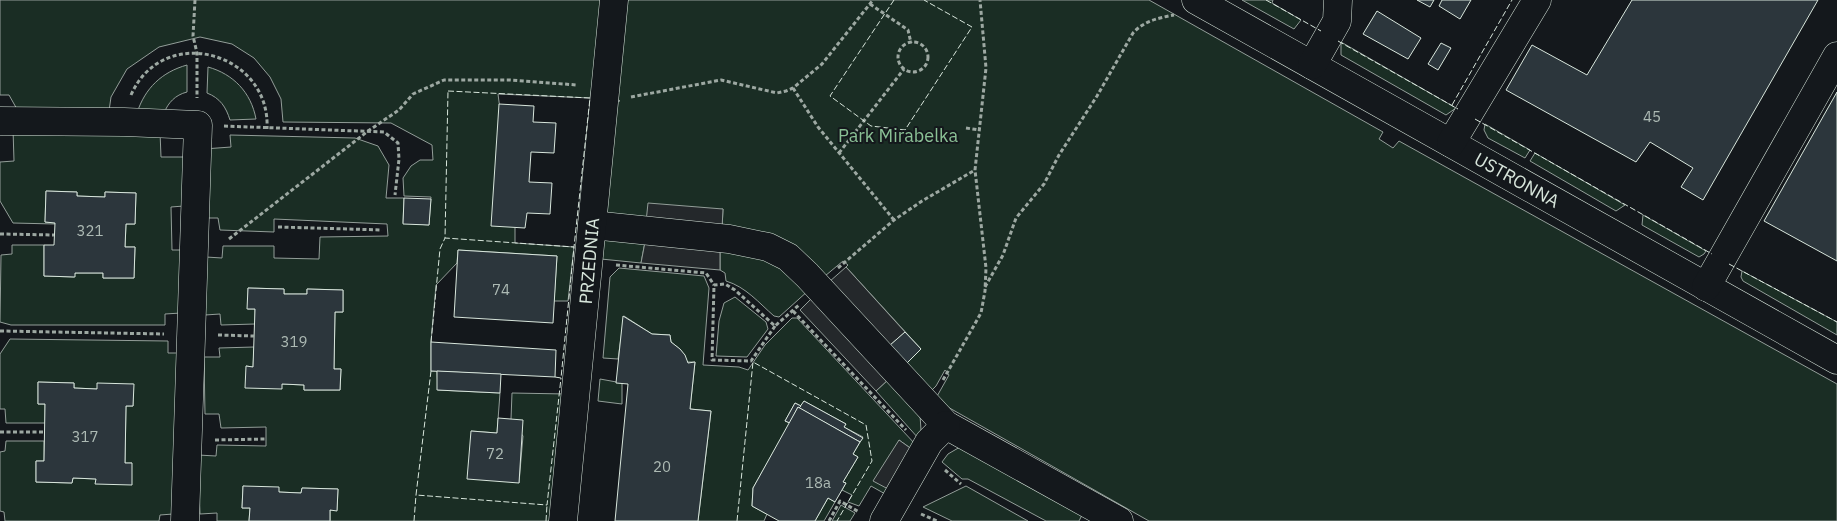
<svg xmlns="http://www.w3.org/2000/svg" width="1837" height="521" font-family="'IBM Plex Sans',sans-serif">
<rect width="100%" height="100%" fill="#14181c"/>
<g fill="#1a2d24" stroke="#939e99">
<polygon points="0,0 602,0 593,83 590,98 498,94 515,227 515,243 574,247 568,301 554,301 557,256 458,250 457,263 436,285 431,342 431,371 437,371 438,390 500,393 497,433 471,431 519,483 523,436 511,419 512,393 566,394 553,521 330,521 330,510 337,510 338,489 302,488 301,493 279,492 243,486 242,508 250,508 249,521 217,521 217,513 200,514 198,455 216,456 217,445 266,446 266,427 221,428 219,414 205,414 204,357 220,357 219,348 254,347 253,367 246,366 282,384 304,385 304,390 340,390 341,369 334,369 335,312 343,312 343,290 307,289 307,294 284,294 284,289 248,288 248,309 255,309 255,324 221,325 220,314 205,315 206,257 222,258 223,246 274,246 274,258 319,259 320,237 388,236 387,224 274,219 274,232 220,230 218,218 204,218 204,149 231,147 230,135 355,138 378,146 389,165 386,198 404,198 403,223 429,225 431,197 404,196 403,178 411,166 420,160 433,160 432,145 391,123 283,122 281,99 270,77 254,58 232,44 200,37 159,47 127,69 111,97 109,111 18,111 9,95 0,95"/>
<polygon points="621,0 1149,0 1383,132 1379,139 1393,148 1399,141 1837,384 1837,521 1149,521 946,406 936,398 949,375 945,370 936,386 931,391 906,364 921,349 846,267 848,265 843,261 825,276 722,229 723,209 646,222 612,217 606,210 612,102 620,101 613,96"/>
<polygon points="1242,0 1273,0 1272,3 1301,20 1294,29"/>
<polygon points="1341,42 1456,108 1446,115 1341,55"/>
<path d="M187,65V92C175,95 168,103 164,113H137C145,88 162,72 187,65Z"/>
<path d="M208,67C233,74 251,92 256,119L230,120C226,107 220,98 207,93Z"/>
<polygon points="1485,124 1530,150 1525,158 1488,138 1484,130"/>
<polygon points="13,129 160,132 161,157 185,157 184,206 171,207 172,250 183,250 181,313 165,314 165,325 11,325 0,322 1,255 12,254 12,245 44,245 44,276 74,277 75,273 103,273 103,278 134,278 135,247 125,247 126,224 135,224 136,193 105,192 105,197 77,196 77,192 46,191 45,222 55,223 55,224 13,223 0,201 0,162 14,161"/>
<polygon points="1535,153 1625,205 1616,211 1530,161"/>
<polygon points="1643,215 1706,251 1704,254 1699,257 1642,225"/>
<polygon points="603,238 645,242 641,263 601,259"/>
<path d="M720,250L769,258L809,290L779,317L774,316C759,303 746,287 726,281L725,273L720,270Z"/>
<path d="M619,268L704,276L709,288L703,365L739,367L748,370L765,345L792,318H797L916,445L913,450L899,440L890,490L887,495L871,486L859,506L848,502L852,495L842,490L846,483L843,482L858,457L853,454L863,437L844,427L846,424L804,401L801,406L795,403L785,421L790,423L753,488L752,506L767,514L764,521H698L711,411L690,409L695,362H687C684,352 679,348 671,342L670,335L652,334L624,316L618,359L603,358L610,277Z"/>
<polygon points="1742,271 1837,322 1837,335 1743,281 1741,277"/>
<polygon points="735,297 766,322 768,329 747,357 716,356 719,321 724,303"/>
<polygon points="10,339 168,341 168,353 180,353 173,514 160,515 159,521 5,521 4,512 0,511 0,452 5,451 6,441 44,441 44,461 36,461 36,482 72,483 73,478 96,479 96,483 132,463 125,463 126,406 133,406 133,384 97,389 74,388 74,383 38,382 38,404 45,404 45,423 6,423 5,409 0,409 0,354"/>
<polygon points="891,377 920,415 921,430 919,439 876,391"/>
<polygon points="600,379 622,383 622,404 598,401"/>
<polygon points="960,447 1084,511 1079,521 1046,521 968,479 962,479 942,462 948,454"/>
<polygon points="966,486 1028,521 952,521 923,507"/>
<polygon points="828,498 835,502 824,521 815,521"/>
<polygon points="841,505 855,513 850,521 832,521"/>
</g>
<g fill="#24282b" stroke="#939e99">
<polygon points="648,203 723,209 722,229 646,222"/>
<polygon points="645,242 720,250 720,270 641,263"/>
<polygon points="846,267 905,332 889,346 829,282"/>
<polygon points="815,295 891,377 876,391 800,310"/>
<polygon points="899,440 913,450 890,490 873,481"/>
</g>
<g fill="#2c363c" stroke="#d8e6dc">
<polygon points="1417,0 1434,0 1430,7"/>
<polygon points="1442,0 1471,0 1460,19 1439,6"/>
<polygon points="1632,0 1818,0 1703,200 1681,187 1693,168 1650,142 1636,162 1506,90 1532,45 1587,75"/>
<polygon points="1377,11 1421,38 1408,59 1363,34"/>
<polygon points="1441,43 1451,48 1438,70 1428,64"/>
<polygon points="1837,92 1837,261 1764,221"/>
<polygon points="499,104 534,106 533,122 556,123 554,153 531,152 529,182 552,183 550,214 527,213 525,228 491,226"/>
<polygon points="46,191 77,192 77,196 105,197 105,192 136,193 135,224 126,224 125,247 135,247 134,278 103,278 103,273 75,273 75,277 44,276 44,245 54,245 55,223 45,222"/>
<polygon points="404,198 431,199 429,225 403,224"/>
<polygon points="458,250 557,256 553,323 454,317"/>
<polygon points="248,288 284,289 284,294 307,294 307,289 343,290 343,312 335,312 334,369 341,369 340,390 304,390 304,385 282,384 282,389 245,388 246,366 253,367 255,309 247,309"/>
<polygon points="623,316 652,334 670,335 671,342 680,349 685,355 688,363 695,362 690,409 711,411 698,521 615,521 628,384 616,383"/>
<polygon points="905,332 921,349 906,364 889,346"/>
<polygon points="431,342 556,350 555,377 431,371"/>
<polygon points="437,371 501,374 500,393 437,390"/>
<polygon points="38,382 74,383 74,388 97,389 97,383 134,384 133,406 126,406 125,463 132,463 132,485 95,484 96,479 73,478 72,483 36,482 36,461 44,461 45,404 38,404"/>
<polygon points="804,401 846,424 844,427 863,438 860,442 799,408"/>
<polygon points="795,403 801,406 799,408 798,407 790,423 785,421"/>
<polygon points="798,407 860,442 853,454 858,457 843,482 846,483 835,502 828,498 815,521 779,521 752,506 753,488"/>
<polygon points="498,418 523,420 519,483 467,479 471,431 497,433"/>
<polygon points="243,486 279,487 279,492 301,493 302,488 338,489 337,511 330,510 330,521 249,521 250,508 242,508"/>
</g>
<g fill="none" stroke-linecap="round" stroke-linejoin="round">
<defs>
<g id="minor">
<polyline points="1196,0 1837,360"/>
<polyline points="1312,65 1337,21 1338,0"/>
<polyline points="0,121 124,122 198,125 185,521"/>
<polyline points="1451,143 1537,0"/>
<polyline points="592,225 729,239 768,247 788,257 807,275 946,425 1119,521"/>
<polyline points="1706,287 1837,56"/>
<polyline points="563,521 614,0"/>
<polyline points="884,521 929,442 946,425"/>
</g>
</defs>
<use href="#minor" stroke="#d8e6dc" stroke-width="29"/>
<g stroke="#9da8a2" stroke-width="3" stroke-dasharray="4 2.5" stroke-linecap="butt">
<polyline points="195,0 193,36 197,53 197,98"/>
<polyline points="870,4 908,30 911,43"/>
<circle cx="913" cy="57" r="15"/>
<polyline points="793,88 818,127 894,220"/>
<path d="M131,95C163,22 271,52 267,129"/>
<polyline points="631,97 721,80 777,93 786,91 793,88 822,64 873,0"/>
<polyline points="224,126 384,132 398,143 399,159 395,195"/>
<polyline points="966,128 979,130"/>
<polyline points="839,153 904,69"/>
<polyline points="278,227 382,230"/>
<polyline points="0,234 54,235"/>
<polyline points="229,239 368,131 399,110 413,94 444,80 510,80 577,85"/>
<polyline points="616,265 706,273 714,285"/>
<polyline points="838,268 894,220 922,201 975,170"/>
<path d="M985,287L1003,255L1016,218L1044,184L1059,155L1097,96L1133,33C1144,21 1158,18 1174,15"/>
<polyline points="793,311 906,430"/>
<polyline points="775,326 751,361 712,360 714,285 725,284 735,290 775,326 799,305"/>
<polyline points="0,331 164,334"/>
<polyline points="218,335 254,336"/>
<polyline points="943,380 981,313 985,291 986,268 975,170 986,68 980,0"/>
<polyline points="0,432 45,432"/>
<polyline points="215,440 266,439"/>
<polyline points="945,470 961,484"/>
<polyline points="921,514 937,521"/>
<polyline points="829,521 840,501 859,512"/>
</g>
<use href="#minor" stroke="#14181c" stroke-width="28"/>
<g stroke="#d8e6dc" stroke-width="1" stroke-dasharray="6 2.5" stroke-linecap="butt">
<polyline points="894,0 830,96 871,126 905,130 972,27 924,0"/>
<polyline points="1266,0 1321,31"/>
<polyline points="1338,41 1458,109"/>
<polygon points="448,91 590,98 574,247 445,238"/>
<polyline points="1452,105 1512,0"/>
<polyline points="1475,119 1712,254"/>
<polyline points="1729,264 1837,322"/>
<polyline points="431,342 440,249 445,238"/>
<polyline points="431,371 416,495 547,505 561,378"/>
<polyline points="555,377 561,378 574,247"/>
<polyline points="414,521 416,495"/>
<polyline points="546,521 547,505"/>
<polyline points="737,521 753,362 866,425 872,461 837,521"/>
</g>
</g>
<g text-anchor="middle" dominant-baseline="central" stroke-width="4" stroke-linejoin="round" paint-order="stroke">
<g font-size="15" fill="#adbab4">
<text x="1652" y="116">45</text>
<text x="90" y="230">321</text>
<text x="501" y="289">74</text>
<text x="294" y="341">319</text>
<text x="85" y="436">317</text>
<text x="495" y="453">72</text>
<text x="662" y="466">20</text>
<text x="818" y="482">18a</text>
</g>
<g font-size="18" fill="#8ac095" stroke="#14181c">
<text x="898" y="135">Park Mirabelka</text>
</g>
<g font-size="18" fill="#d8e6dc" stroke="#14181c">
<text transform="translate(1517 180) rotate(29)">USTRONNA</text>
<text transform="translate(589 261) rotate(-85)">PRZEDNIA</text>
</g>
</g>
</svg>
